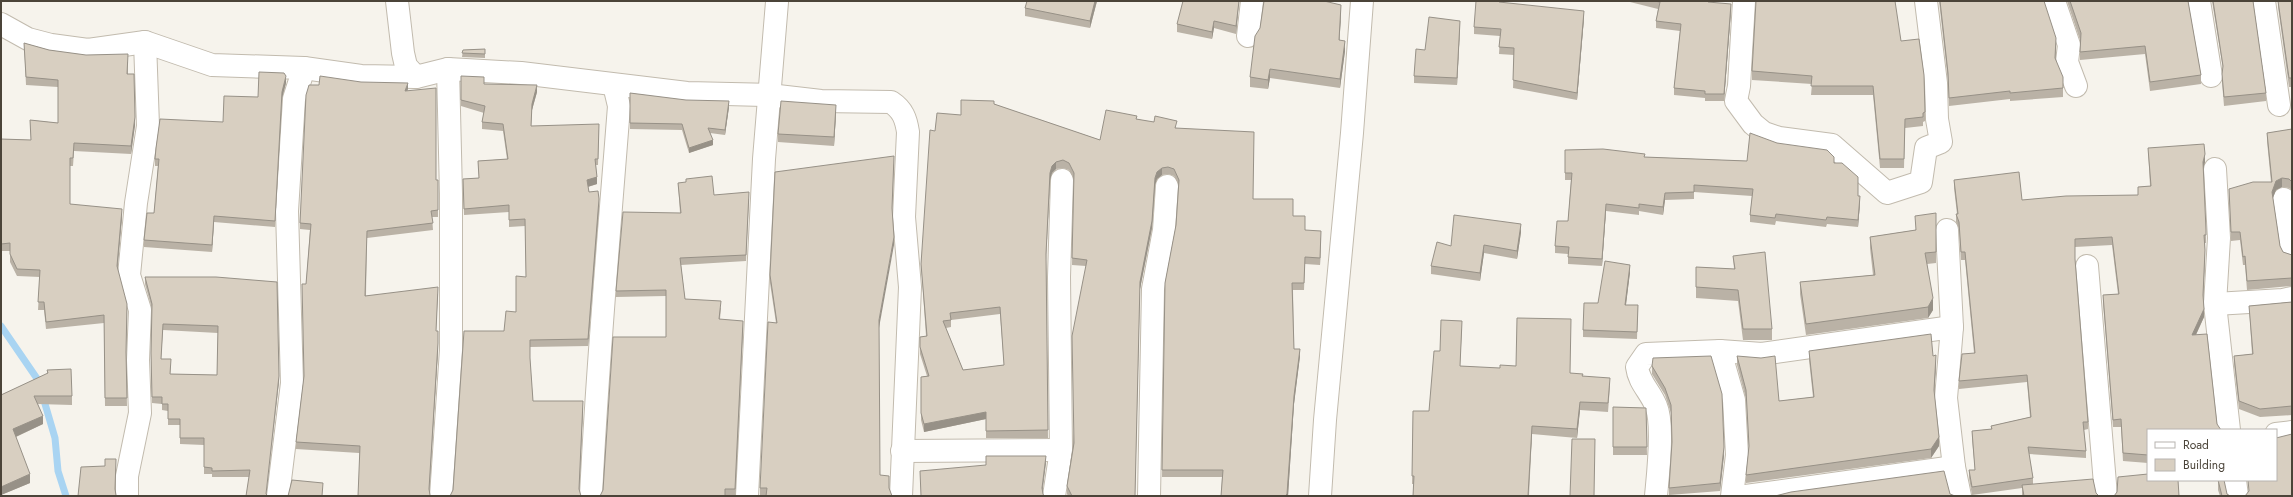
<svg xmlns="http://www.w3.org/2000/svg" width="2293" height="497" font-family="Jost,sans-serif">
<rect width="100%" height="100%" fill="#f6f3ec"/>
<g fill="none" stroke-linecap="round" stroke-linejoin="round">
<polyline stroke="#a9d4f2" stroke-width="7" points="1,326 38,380 55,438 58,471 66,496"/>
<defs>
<g id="minor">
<polyline points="397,1 403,53 406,66 416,77"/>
<polyline points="1744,1 1739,86 1736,101 1753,124 1764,133 1779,138 1832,145 1887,193 1921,182 1926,148 1941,142 1937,119 1936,83 1926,1"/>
<polyline points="2054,1 2069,45 2067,62 2076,86"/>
<polyline points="2199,1 2211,76"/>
<polyline points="2264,1 2279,105"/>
<path d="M1,24L28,39L51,45L88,50L145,42L212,65L304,68L361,76L416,77L448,69L521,73L687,93L769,95L821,101L891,102C903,110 906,119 908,132L904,217L910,287L901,496"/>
<polyline points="1248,36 1252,1"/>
<polyline points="2215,169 2219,238 2215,304 2229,430"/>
<polyline points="2284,199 2292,252"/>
<polyline points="1947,230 1952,327 1946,398 1954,467 1960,496"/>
<polyline points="2087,266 2106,496"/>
<polyline points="2215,304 2283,300 2292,298"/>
<polyline points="1720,351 1734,400 1737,455 1732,496"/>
<polyline points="2276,434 2292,432"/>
<polyline points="902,451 1061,450"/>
<polyline points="2235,480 2237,496"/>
<polyline points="127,496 127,476 140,413 138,360 140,310 129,275 136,203 148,126 145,42"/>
<polyline points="278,496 292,383 287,211 294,99 304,68"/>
<polyline points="441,496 451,350 451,194 448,69"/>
<path d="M591,496C597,366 609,236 619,106L614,85"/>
<polyline points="747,496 764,159 777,2"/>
<polyline points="1054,496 1061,450 1059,277 1062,180"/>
<polyline points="1149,496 1153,289 1164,230 1167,186"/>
<polyline points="1320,496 1325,420 1352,133 1362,1"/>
<path d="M1656,496C1658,474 1664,424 1656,406C1650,391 1639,383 1637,367L1646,354L1720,351L1762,354L1952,327"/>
<polyline points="1746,496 1954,467"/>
</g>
</defs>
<use href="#minor" stroke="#c2bbae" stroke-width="24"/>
<use href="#minor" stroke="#fff" stroke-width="22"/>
</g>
<g fill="#bab2a6" fill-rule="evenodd">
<polygon points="1027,1 1097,1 1090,28 1025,16 1025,8"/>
<polygon points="1239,1 1236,34 1214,28 1212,39 1177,32 1177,24"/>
<polygon points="1626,1 1708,1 1708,2 1731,11 1724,101 1705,101 1705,98 1674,95 1674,88 1680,31 1656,28 1656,21 1658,9"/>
<polygon points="1939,1 2044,1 2056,46 2056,59 2063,88 2063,97 2010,101 2010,99 1949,106 1948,81"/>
<polygon points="2067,1 2188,1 2201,75 2201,84 2150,91 2145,54 2080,60 2080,40"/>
<polygon points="2212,1 2253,1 2266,93 2266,101 2224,106 2222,82 2222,74 2223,69"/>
<polygon points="2278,1 2292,1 2292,87 2289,87 2278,7"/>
<polygon points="1500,2 1584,18 1577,100 1513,88 1514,55 1499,54 1500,36 1474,34 1474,27"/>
<polygon points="1341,15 1339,40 1345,51 1340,88 1270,78 1268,89 1250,87 1250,77"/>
<polygon points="1460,28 1457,85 1414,83 1414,76"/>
<polygon points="1901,41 1925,112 1925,121 1923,122 1923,126 1905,128 1904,168 1880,168 1873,95 1811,95 1812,84 1752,80 1752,71"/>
<polygon points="24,43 49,50 128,62 128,74 135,125 131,154 74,151 73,166 70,166 70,204 122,217 117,268 127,312 126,356 127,406 105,406 104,323 46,329 44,310 38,310 40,277 17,276 10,262 10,251 1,251 1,139 31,140 30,120 58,123 58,87 26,85"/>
<polygon points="485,49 485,58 462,57 463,50"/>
<polygon points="461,76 484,84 537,92 532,110 531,126 599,130 598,165 596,165 597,184 588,187 589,192 599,206 588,346 530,347 530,361 533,401 583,408 579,490 580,495 453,490 504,331 516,312 526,277 525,226 509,227 509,212 464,215 463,179 479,178 478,161 507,159 503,131 482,129 482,122 484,113 461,106"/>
<polygon points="286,83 282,98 275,227 214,222 212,252 144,247 144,240 154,213 158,166 155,166 155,159 223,122 258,97"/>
<polygon points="408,89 407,91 436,180 438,180 438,217 432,217 433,230 367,238 366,296 438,294 436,331 438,350 429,490 430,495 359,453 296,449 296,442 304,377 306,284 310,230 300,229 300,223"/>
<polygon points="630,93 729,107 725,135 710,133 713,145 689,153 682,130 630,129"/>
<path d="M994,104L1100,140L1137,119L1177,128L1253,199L1293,216L1305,230L1321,238L1320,265L1305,264L1304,290H1293L1294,349L1300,356L1294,404L1288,496H1221L1222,477H1162L1165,283L1176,225L1179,186L1174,176L1168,174L1162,175L1157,179L1155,185L1152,228L1140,289L1135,496H1068L1067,494V486L1073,443L1086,266L1072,265L1074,180L1069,170L1063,168L1056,169L1052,173L1050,180L1046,260L1048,438H986V419L924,432L921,420V377L927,376L920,354V337L926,336L921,264L935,131ZM1000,314L1004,365L963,370L946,328L951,327V320Z"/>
<polygon points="836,114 834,146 778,142 778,134"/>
<polygon points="2292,129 2292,190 2289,188 2282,187 2276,190 2273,198 2280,246 2283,252 2292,255 2292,286 2247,290 2245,265 2243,265 2240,240 2231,241 2229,189 2271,182 2267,141 2267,133"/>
<polygon points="1777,143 1834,163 1858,196 1860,203 1858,227 1827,224 1826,227 1776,221 1775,225 1750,222 1750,215 1752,196 1694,192 1694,199 1665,200 1663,215 1639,211 1639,215 1606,211 1602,266 1568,264 1568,254 1555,253 1555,246 1568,221 1571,180 1565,180 1565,150 1645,157 1747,161"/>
<polygon points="2148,148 2205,162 2203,169 2206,238 2206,243 2205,243 2205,257 2203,298 2204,317 2196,335 2148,430 2148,463 2123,461 2121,427 2113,427 2103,303 2103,295 2118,294 2112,245 2075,247 2075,261 2088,422 2088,429 2084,430 2086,451 2086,458 2029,454 2033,478 2033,484 2096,493 2099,496 2022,496 2022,488 1972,495 1969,478 1969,470 1975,470 1972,439 1972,431 1991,429 1991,426 2030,417 2027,382 1959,389 1959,381 1974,353 1965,260 1961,260 1959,229 1956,222 1956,214 1957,214 1954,188 1954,180 2022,200 2138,195 2138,187 2150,186"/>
<polygon points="894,164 892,212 894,245 766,496 760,496 760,488 776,323 770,283 770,275"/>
<polygon points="678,183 714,195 749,199 746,261 681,265 685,299 721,308 720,319 743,328 735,496 603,490 666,337 666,296 616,297 616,291 680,213"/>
<polygon points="1936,213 1936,263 1927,264 1933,310 1928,318 1806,335 1800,294 1800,282 1873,275 1870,248 1870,237 1915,230"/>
<polygon points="1521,232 1517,259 1484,253 1480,281 1431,274 1431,266 1451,246"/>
<polygon points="1733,256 1772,329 1772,340 1743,340 1738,301 1696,298 1696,267 1734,269"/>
<polygon points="1630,272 1626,305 1638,305 1637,339 1583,337 1583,330 1598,303"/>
<path d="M145,277H216L279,382L249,477H212V474H204V445L180,444V425H168V411L162,410V404L152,403L151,360L152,309L145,284ZM163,330L218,333L217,375L170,374L171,366L161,359Z"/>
<polygon points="2292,302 2292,415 2260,417 2239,409 2234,364 2234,356 2252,354 2249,306"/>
<polygon points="1462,329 1460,366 1570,373 1583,376 1610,386 1608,412 1580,410 1577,438 1532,434 1529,496 1413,496 1414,484 1412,484 1413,411 1429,411 1440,351"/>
<polygon points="1809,351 1933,356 1936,364 1934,394 1939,446 1931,458 1746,483 1746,475 1749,448 1746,399 1737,365 1737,356 1779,401 1813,397 1809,360"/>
<polygon points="1652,366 1724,455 1720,491 1669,495 1669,488 1672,445 1671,413 1665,395 1652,374"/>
<polygon points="47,370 72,396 72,405 38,404 43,424 16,437 30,483 1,495 1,395 47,374"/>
<polygon points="1613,407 1646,408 1647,455 1613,455"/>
<polygon points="2218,480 2227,494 2230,496 2220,496 2218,490"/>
</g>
<g fill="#979187">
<polygon points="1095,1 1097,1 1090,28 1090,21"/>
<polygon points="1239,1 1236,34 1236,26"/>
<polygon points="1731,4 1731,11 1724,101 1724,94"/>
<polygon points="1341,5 1341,15 1339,50 1339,40"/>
<polygon points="1584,11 1584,18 1577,100 1577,93"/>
<polygon points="1214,21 1214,28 1212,39 1212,32"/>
<polygon points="1460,21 1460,28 1457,85 1457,78"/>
<polygon points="1345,41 1345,51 1340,88 1340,79"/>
<polygon points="1270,69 1270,78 1268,89 1268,80"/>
<polygon points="286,76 286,83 282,98 275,227 282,92"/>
<polygon points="408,83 408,89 405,98 405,91"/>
<polygon points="537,85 537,92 532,110 531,133 532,104"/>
<polygon points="729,101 729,107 725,135 725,130"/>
<polygon points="836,105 836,114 834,146 834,137"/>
<polygon points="135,117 135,125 131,154 131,146"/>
<polygon points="713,140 713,145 689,153 689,148"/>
<polygon points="2205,154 2205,162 2203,170 2203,162"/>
<polygon points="1056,162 1056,169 1052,173 1050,180 1046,261 1050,173 1052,166"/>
<polygon points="1162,168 1162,175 1157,179 1155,185 1152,228 1140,289 1140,282 1155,178 1157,172"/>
<polygon points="597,177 597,184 587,187 587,180"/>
<polygon points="2282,178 2282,187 2276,190 2272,200 2272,192 2276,181"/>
<polygon points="1665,193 1665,200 1663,215 1663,207"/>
<polygon points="1860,196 1860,203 1858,227 1858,220"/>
<polygon points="599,199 599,206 588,346 588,339"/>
<polygon points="1606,204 1606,211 1602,266 1602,259"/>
<polygon points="122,209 122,217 117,274 117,266"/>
<polygon points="214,216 214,222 212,252 212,245"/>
<polygon points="1521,224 1521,232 1517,259 1517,251"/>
<polygon points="1321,231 1321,238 1320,265 1320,258"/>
<polygon points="894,237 894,245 879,328 879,320"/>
<polygon points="1484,245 1484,253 1480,281 1480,273"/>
<polygon points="2205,250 2205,257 2203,303 2203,295"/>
<polygon points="1630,265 1630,272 1625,312 1625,305"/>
<polygon points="1933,298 1933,310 1928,318 1928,307"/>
<polygon points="2204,309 2204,317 2192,343 2192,335"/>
<polygon points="743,321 743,328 735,496 735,489"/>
<polygon points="438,343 438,350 429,495 429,489"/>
<polygon points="1300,349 1300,356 1294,404 1288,496 1285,496 1294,396"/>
<polygon points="1936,355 1936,364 1934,399 1934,390"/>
<polygon points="279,376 279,382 266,496"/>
<polygon points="583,401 583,408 579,495 579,489"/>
<polygon points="1580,402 1580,410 1577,438 1577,429"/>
<polygon points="986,412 986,419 924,432 924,424"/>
<polygon points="43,416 43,424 13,438 13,429"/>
<polygon points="1532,426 1532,434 1528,496"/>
<polygon points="1939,437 1939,446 1931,458 1931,449"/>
<polygon points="1724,447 1724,455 1720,491 1720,483"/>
<polygon points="1046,456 1046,463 1042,495 1042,488"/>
<polygon points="30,474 30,483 1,495 1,487"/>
</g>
<g fill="#d8cfc1" stroke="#979187" fill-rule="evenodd">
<polygon points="1027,1 1095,1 1090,21 1025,8"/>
<polygon points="1183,1 1239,1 1236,26 1214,21 1212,32 1177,24"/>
<polygon points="1264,1 1324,1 1341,5 1339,40 1345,41 1340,79 1270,69 1268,80 1250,77 1255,36 1260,28"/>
<polygon points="1476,1 1499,1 1499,2 1584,11 1577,93 1513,80 1514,48 1499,47 1501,29 1474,27"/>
<polygon points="1654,1 1708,1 1708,2 1731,4 1724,94 1705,94 1705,91 1674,88 1681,24 1656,21 1660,2"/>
<polygon points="1756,1 1895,1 1901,41 1919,39 1924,75 1925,112 1923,113 1923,117 1905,119 1904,159 1880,159 1873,86 1811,86 1812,76 1752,71"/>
<polygon points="1940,1 2044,1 2056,38 2055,58 2063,77 2063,88 2010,93 2010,91 1949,98 1948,73"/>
<polygon points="2070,1 2188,1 2201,75 2150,82 2145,46 2080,52 2081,33"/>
<polygon points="2213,1 2253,1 2266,93 2224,97 2222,74 2223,66"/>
<polygon points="2278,1 2292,1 2292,78 2289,78"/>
<polygon points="1429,17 1460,21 1457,78 1414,76 1416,49 1425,50"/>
<polygon points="24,43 49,50 86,55 128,54 127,74 134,74 135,117 131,146 74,143 73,158 70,158 70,204 122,209 117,266 127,304 126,352 127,398 105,398 104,315 46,322 44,302 38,302 40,270 17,269 10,254 10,243 1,244 1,139 31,140 30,120 58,123 58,80 26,77"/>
<polygon points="485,49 485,54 462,53 463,50"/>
<polygon points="259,72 284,73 286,76 282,92 275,221 214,216 212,245 144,240 147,213 154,213 159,159 155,159 156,148 160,119 223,122 224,96 258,97"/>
<polygon points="320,76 361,82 408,83 405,91 436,88 436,180 438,180 438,210 431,211 433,223 367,231 365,296 438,287 436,331 438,331 438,343 429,489 430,495 431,496 358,496 360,446 296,442 304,376 302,284 306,284 311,224 300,223 306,95 309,85 319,85"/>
<polygon points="461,76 484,77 484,84 537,85 532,104 531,126 599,124 598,159 595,159 597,177 587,180 589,192 598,191 599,199 588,339 530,340 530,358 533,401 583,401 579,489 581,496 450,496 453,490 464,331 504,331 506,311 516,312 516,276 526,277 525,219 509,220 509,205 464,209 463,179 479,178 478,161 508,159 503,124 482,122 485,106 461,100"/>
<polygon points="630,93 686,100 729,101 725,130 708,128 713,140 689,148 682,124 630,123"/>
<path d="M961,100L994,101V104L1100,140L1106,110L1137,116L1136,119L1154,122L1155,116L1177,121L1175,128L1254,132L1253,199H1293V216H1305V230L1321,231L1320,258L1305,257L1304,283H1292L1294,349H1300L1294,396L1287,494L1285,496H1221L1223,470H1162L1165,283L1176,225L1179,180L1174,169L1168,167L1162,168L1157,172L1155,178L1152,221L1140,282L1135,496H1072L1067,486L1074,443L1072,336L1087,260L1072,258L1074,173L1069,163L1063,160L1056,162L1052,166L1050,173L1046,254L1048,430L986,431V412L924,424L921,413V377L929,376L920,347V337L927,336L921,264L930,130L935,131L937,113L961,115ZM1000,307L1004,365L963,370L943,321L951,320L950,313Z"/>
<polygon points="781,101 836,105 834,137 778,134"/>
<polygon points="2292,129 2292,182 2289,179 2282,178 2276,181 2272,192 2280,246 2283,252 2292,255 2292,278 2247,281 2245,256 2243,257 2240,232 2231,232 2229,189 2253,182 2272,182 2267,133"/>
<polygon points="1750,133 1777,143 1827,150 1834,157 1834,163 1842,163 1858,177 1858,196 1860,196 1858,220 1827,217 1826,220 1776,214 1775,218 1750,215 1753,189 1694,185 1694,192 1665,193 1663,207 1639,204 1639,208 1606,204 1602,259 1568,257 1569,247 1555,246 1557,221 1568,221 1572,173 1565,173 1565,150 1603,149 1645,154 1644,157 1747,161"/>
<polygon points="2204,144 2205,154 2203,162 2206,230 2206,235 2204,235 2205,250 2203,295 2204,309 2192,335 2207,334 2217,424 2221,430 2148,430 2148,455 2123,453 2121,419 2113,420 2103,295 2119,294 2112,237 2075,239 2075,259 2088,422 2083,422 2086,451 2028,447 2033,478 1972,487 1969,470 1975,470 1972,431 1992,429 1991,426 2031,417 2027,375 1959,381 1962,354 1975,353 1965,252 1961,252 1959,222 1956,214 1958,214 1954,180 2019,172 2022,200 2066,196 2138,195 2138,187 2151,186 2148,148"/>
<polygon points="894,156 892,208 894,237 879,320 880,475 889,476 889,488 892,496 766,496 767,488 760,488 768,322 777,323 770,275 775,172"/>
<polygon points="712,176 714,195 749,192 746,255 680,258 685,299 721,301 719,319 743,321 735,489 725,489 725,496 600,496 603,490 613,337 666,337 666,290 616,291 623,212 681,213 678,183 686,182 686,179"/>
<polygon points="1936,213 1936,252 1925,253 1933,298 1928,307 1806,324 1800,282 1875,275 1870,237 1916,230 1915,216"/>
<polygon points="1454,215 1521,224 1517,251 1484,245 1480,273 1431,266 1437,242 1451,246"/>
<polygon points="1765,252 1772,329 1743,329 1738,290 1696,287 1696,267 1735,269 1733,256"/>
<polygon points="1605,261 1630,265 1625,305 1638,305 1637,332 1583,330 1584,303 1598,303"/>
<path d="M145,277H216L277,282L279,376L266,494L268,496H246L250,470L212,471V468L204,467V438H180V419H168V404H162V397H152L151,353L152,304ZM163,324L218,326L217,375L170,374L171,359H161Z"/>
<polygon points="2292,302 2292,406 2260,409 2239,401 2234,356 2253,354 2249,306"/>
<polygon points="1517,318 1571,319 1570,373 1583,374 1582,376 1610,378 1608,403 1580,402 1577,429 1532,426 1528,496 1413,496 1414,476 1412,476 1413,411 1429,411 1434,351 1440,351 1441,320 1462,321 1460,366 1500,368 1500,365 1516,366"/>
<polygon points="1931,334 1933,356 1936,355 1934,390 1939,437 1931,449 1746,475 1749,446 1746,390 1737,356 1761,358 1775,356 1779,401 1814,397 1809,351"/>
<polygon points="1711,356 1722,394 1724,447 1720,483 1669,488 1672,442 1671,405 1665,388 1652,366 1653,358"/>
<polygon points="71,369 72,396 34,396 43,416 13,429 30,474 1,487 1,395 48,373 47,370"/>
<polygon points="1613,407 1646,408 1647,447 1613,447"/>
<polygon points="2292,434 2292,496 2245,496 2249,491 2248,480 2276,480 2276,438"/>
<polygon points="1572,439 1595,439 1594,496 1570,496"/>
<polygon points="986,456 1046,456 1042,488 1043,494 1044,496 921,496 920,471 986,465"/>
<polygon points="105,459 116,459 115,489 116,495 117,496 78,496 81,467 105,466"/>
<polygon points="1944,471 1950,494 1955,496 1775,496 1791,492"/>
<polygon points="2148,474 2148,480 2178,480 2179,496 2114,496 2117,492 2118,477"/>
<polygon points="2093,479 2096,493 2099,496 2024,496 2022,485"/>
<polygon points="292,480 323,483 322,496 288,496"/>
<polygon points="2218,480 2224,480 2227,494 2230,496 2222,496"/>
</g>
<rect width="2293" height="497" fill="none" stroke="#4b4439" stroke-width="4"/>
<rect x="2147" y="429" width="130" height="52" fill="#ffffff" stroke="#b7b4b0"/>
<rect x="2155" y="442" width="20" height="6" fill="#ffffff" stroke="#b7b4b0"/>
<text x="2183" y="449" font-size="12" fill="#4b4439">Road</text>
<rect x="2155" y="459" width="20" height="12" fill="#d8cfc1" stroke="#b7b4b0"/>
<text x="2183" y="469" font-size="12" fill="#4b4439">Building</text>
</svg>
